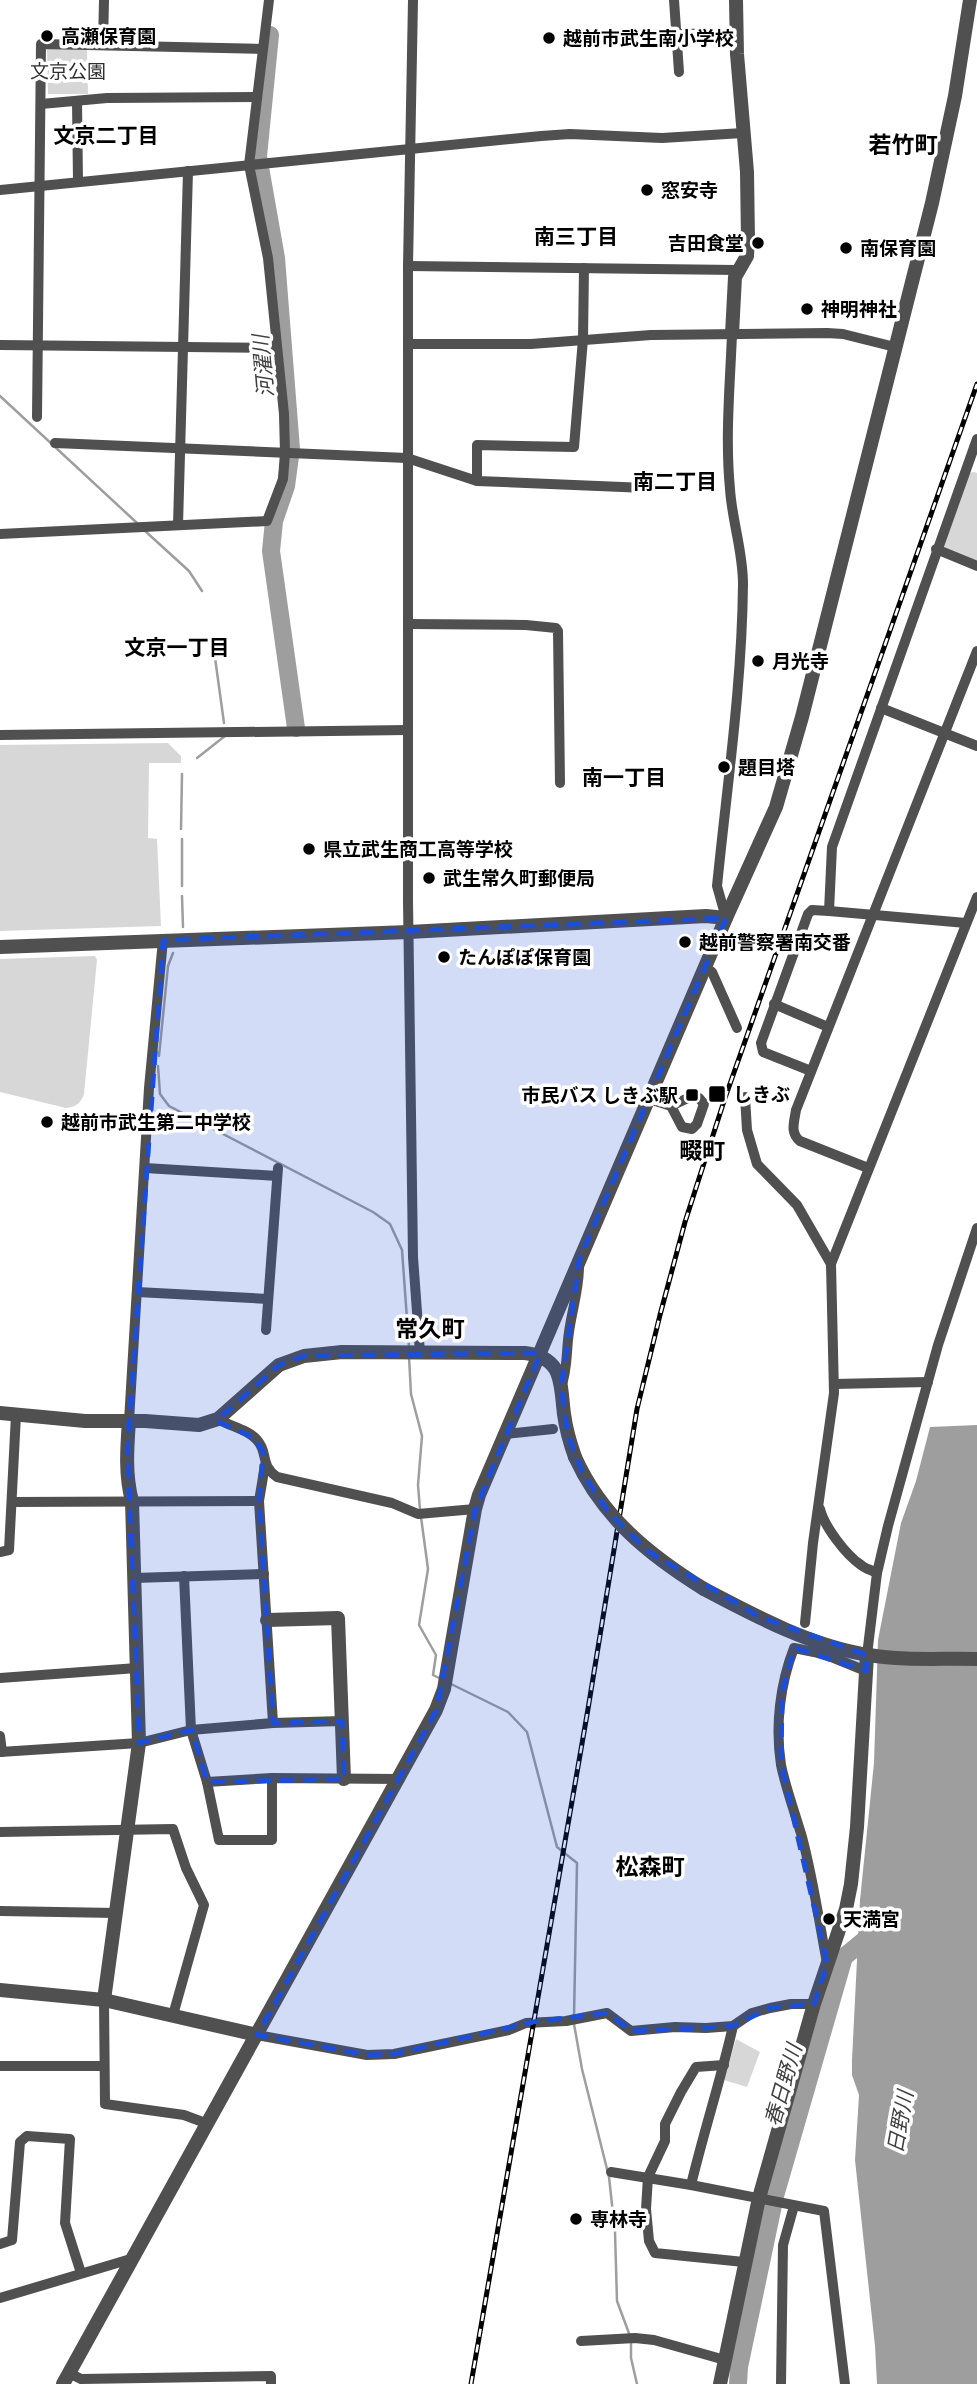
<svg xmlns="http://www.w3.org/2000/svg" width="977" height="2384" font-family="Figtree,'Noto Sans JP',sans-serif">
<rect width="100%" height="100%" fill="#fff"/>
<g fill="#d7d7d7">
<polygon points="47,48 87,48 88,94 48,94"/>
<polygon points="974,472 977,473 977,561 945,548 942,542 969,473"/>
<polygon points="168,743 181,756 181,763 149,763 148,838 157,839 161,926 0,931 0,745"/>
<path d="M95,956L97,960L84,1094C81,1103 76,1107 66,1108L0,1092V959Z"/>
<polygon points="736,2039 760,2052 747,2087 724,2080"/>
</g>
<polygon fill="#9e9e9e" points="977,1425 977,2384 877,2384 875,2346 855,2160 859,2095 852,2075 852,2060 860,1900 874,1763 878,1640 901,1523 916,1481 930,1427"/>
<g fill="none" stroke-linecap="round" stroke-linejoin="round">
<g stroke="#9e9e9e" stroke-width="2.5">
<polyline points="0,396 137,523"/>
<polyline points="144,530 189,571 202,591"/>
<polyline points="212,636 224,723"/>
<polyline points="197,758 225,736"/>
<polyline points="181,829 182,774"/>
<polyline points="182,839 182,886"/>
<polyline points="182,896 183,927"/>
<polyline points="159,1056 168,966 173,953"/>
<polyline points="158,1066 160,1094 169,1106 373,1212 390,1224 402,1250 409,1347"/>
<polyline points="409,1357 411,1394 422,1436 418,1485 420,1510"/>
<polyline points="421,1517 428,1569 419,1625 436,1655 433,1675 439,1678"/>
<polyline points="451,1684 508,1712 527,1732 557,1847 577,1863 574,2017"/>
<polyline points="574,2024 582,2069 609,2177 615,2232 617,2301 630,2336"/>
<polyline points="631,2342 631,2358 637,2384"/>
</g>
<g stroke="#9e9e9e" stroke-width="18">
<polyline points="270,35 258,156 276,258 291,449 286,486 274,521 271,551 296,728"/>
<polyline points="738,2384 739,2367 775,2196 844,1957 878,1929"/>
</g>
<g stroke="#505050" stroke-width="10">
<polyline points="413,0 408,266 408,901 413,1257 420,1353"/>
<polyline points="674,0 679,72"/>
<polyline points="677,34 737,33"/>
<polyline points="103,45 104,0"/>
<polyline points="77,101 78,182"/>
<polyline points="41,104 107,98 256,97"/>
<polyline points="0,190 541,136 570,134 662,138 743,133"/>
<polyline points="408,266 737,270"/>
<polyline points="408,344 531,344 651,335 827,333 843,334 895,347"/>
<polyline points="0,345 277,348"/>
<polyline points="37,417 41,44 263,49"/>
<polyline points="55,443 407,458 477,481 646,488"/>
<polyline points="477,481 477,445 574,447 583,339 584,268"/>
<polyline points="178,525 188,171"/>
<polyline points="0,534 267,521 283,479 285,453 284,414 268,258 249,165 269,0"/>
<polyline points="936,549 977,566"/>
<polyline points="408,624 526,625 556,628 558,631 560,783"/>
<polyline points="881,708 977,746"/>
<polyline points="0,735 408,730"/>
<polyline points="829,911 832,847 977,439"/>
<path d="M726,918L717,886C727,786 742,685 743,584C743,551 732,521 730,489C725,438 730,385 732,334"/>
<polyline points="705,967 712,972 737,1028"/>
<polyline points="774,1004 828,1027"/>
<polyline points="811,1071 763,1052 761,1043 808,914 812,910 829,911 966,923"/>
<polygon points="690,1097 699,1098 704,1104 697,1124 692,1129 682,1127 671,1106"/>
<polyline points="745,1097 747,1130 757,1164 797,1205 831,1264"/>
<polyline points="649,1099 671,1106"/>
<polyline points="145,1168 277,1176"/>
<path d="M868,1168L800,1141C790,1133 794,1123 796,1110L977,651"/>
<polyline points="137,1292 268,1299"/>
<polyline points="266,1330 278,1168"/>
<polyline points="834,1384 928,1382"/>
<path d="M561,1387C568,1369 566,1351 569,1332C572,1310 579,1289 579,1267"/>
<path d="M218,1419C229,1426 248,1429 257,1440C269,1453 259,1464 277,1477L392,1503L418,1514L475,1509"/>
<polyline points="129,1421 149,1088 163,940"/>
<polyline points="505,1434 553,1429"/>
<polyline points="265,1465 259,1501 273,1723"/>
<polyline points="12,1502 259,1501"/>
<path d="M820,1509C824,1526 846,1555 861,1565C865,1569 872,1570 877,1573"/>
<polyline points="0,1552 9,1550 16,1415"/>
<polyline points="184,1576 191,1730 207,1782 219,1840 272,1840 272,1778"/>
<polyline points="134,1578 264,1574"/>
<polyline points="805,1623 813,1543 834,1393 831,1264 977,897"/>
<polyline points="867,1655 877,1573 888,1526 938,1345 977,1228"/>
<polyline points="0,1678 137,1668"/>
<polyline points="0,1736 2,1752"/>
<polyline points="0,1752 139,1743 191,1730 273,1723 342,1721"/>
<polyline points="207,1782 272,1778 400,1779"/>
<polyline points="0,1832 173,1829 186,1868 204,1905 173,2015"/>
<polyline points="0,1911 116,1913"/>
<path d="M827,1963C819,1921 813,1878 802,1837C795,1813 786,1789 781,1765C775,1726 780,1684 794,1648L824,1654L866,1671"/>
<polyline points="104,2000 105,2104 184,2115 208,2124"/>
<polyline points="257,2035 367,2055 394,2054 509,2030 526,2023 566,2021 607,2013 631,2031 675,2027 706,2028 733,2026 752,2013 770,2008 791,2004 814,2004"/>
<polyline points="724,2065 696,2067 681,2092 665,2124 665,2141 648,2177 646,2209 649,2241 655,2253 744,2262"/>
<polyline points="0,2066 103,2066"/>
<polyline points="611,2172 691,2185 824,2211 845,2384"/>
<path d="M691,2185C704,2131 721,2079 733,2026"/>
<polyline points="0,2244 12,2240 20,2142 27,2136 70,2139 65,2223 81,2273"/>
<polyline points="0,2298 134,2258"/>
<polyline points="581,2341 635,2338 654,2340 725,2360"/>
<polyline points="69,2373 81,2379 271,2376 271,2384"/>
<polyline points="781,2384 783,2245 794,2206"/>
</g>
<g stroke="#505050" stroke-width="14">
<polyline points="732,334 735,277 747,256 748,240 747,172 737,54 736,0"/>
<polyline points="0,947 409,932 706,916 726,918"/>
<path d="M0,1413L85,1421H145L199,1425L218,1419L279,1365L304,1356L342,1352L525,1353C564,1358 560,1383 564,1414C566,1429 570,1443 575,1457"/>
<path d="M704,1589C755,1616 811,1646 869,1655C904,1661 942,1658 977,1659"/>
<polyline points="267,1620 338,1618 344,1779"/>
<polyline points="0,1990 104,2000 257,2035"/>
<path d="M104,2000L139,1743L132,1501C125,1475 127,1448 129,1421"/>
<polyline points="63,2384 436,1710 444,1689 475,1509 479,1495 726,918 776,807 802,717 932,203 955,96 970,0"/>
<polyline points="720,2384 759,2198 814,2004 846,1909 851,1884 857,1827 867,1655"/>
</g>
<defs>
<polyline id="rail" points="471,2384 588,1709 637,1409 660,1315 685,1222 725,1098 977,384"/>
</defs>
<use href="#rail" stroke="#000" stroke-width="5"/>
<use href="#rail" stroke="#fff" stroke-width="2.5" stroke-dasharray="8" stroke-linecap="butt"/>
<path stroke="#505050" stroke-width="14" d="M575,1457C602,1517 649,1555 704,1589"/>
</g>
<path fill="#1d4ed8" fill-opacity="0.2" stroke="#1d4ed8" stroke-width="5" stroke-dasharray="14 9" stroke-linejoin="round" d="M726,918L579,1260L561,1387L568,1436L583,1474L609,1513L649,1552L760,1617L867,1655L866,1671L794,1648L782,1692L781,1764L827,1963L814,2004L770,2008L733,2026L706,2028L631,2031L607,2013L533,2022L394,2054L367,2055L257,2035L436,1710L475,1509L540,1353L304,1356L279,1365L216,1421L255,1438L263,1453L259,1501L273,1723L342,1721L344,1779L207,1782L191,1730L139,1743L127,1450L163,940Z"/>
<g fill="#000" stroke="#fff" stroke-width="2.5">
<circle cx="47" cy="36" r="7"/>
<circle cx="549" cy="38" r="7"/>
<circle cx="647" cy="190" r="7"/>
<circle cx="758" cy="243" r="7"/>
<circle cx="846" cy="248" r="7"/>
<circle cx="807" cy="309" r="7"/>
<circle cx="758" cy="661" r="7"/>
<circle cx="724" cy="767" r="7"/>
<circle cx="309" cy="849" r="7"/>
<circle cx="429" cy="878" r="7"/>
<circle cx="685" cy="942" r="7"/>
<circle cx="444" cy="957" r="7"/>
<rect x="708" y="1085" width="18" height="18" rx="3.5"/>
<rect x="685" y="1088" width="14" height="14" rx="3.5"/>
<circle cx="47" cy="1122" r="7"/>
<circle cx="829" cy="1919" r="7"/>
<circle cx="576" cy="2219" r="7"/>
</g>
<g text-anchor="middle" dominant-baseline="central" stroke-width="7" stroke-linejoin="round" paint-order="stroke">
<g font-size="19" font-weight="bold" fill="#000" stroke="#fff" text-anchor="start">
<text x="61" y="36">高瀬保育園</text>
<text x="563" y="38">越前市武生南小学校</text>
<text x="661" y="190">窓安寺</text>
<text x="744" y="243" text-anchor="end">吉田食堂</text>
<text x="860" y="248">南保育園</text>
<text x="821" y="309">神明神社</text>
<text x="772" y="661">月光寺</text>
<text x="738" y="767">題目塔</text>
<text x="323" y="849">県立武生商工高等学校</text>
<text x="443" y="878">武生常久町郵便局</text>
<text x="699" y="942">越前警察署南交番</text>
<text x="458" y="957">たんぽぽ保育園</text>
<text x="733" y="1094">しきぶ</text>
<text x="678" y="1095" text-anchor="end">市民バス しきぶ駅</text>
<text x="61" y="1122">越前市武生第二中学校</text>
<text x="843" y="1919">天満宮</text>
<text x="590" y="2219">専林寺</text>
</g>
<g font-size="19" fill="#2e2e2e" stroke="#fff">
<text x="68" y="71">文京公園</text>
</g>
<g font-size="21" font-weight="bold" fill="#000" stroke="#fff">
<text x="106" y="135">文京二丁目</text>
<text x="576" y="236">南三丁目</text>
<text x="675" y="481">南二丁目</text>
<text x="177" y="647">文京一丁目</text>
<text x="624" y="777">南一丁目</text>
</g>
<g font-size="21" font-style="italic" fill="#3f3f3f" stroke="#fff">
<text transform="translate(263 366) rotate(-95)">河濯川</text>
<text transform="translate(783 2085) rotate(-74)">春日野川</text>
<text transform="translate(900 2122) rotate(-80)">日野川</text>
</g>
<g font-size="23" font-weight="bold" fill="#000" stroke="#fff">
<text x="903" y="145">若竹町</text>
<text x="702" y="1151">畷町</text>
<text x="430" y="1329">常久町</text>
<text x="650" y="1867">松森町</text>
</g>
</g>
</svg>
